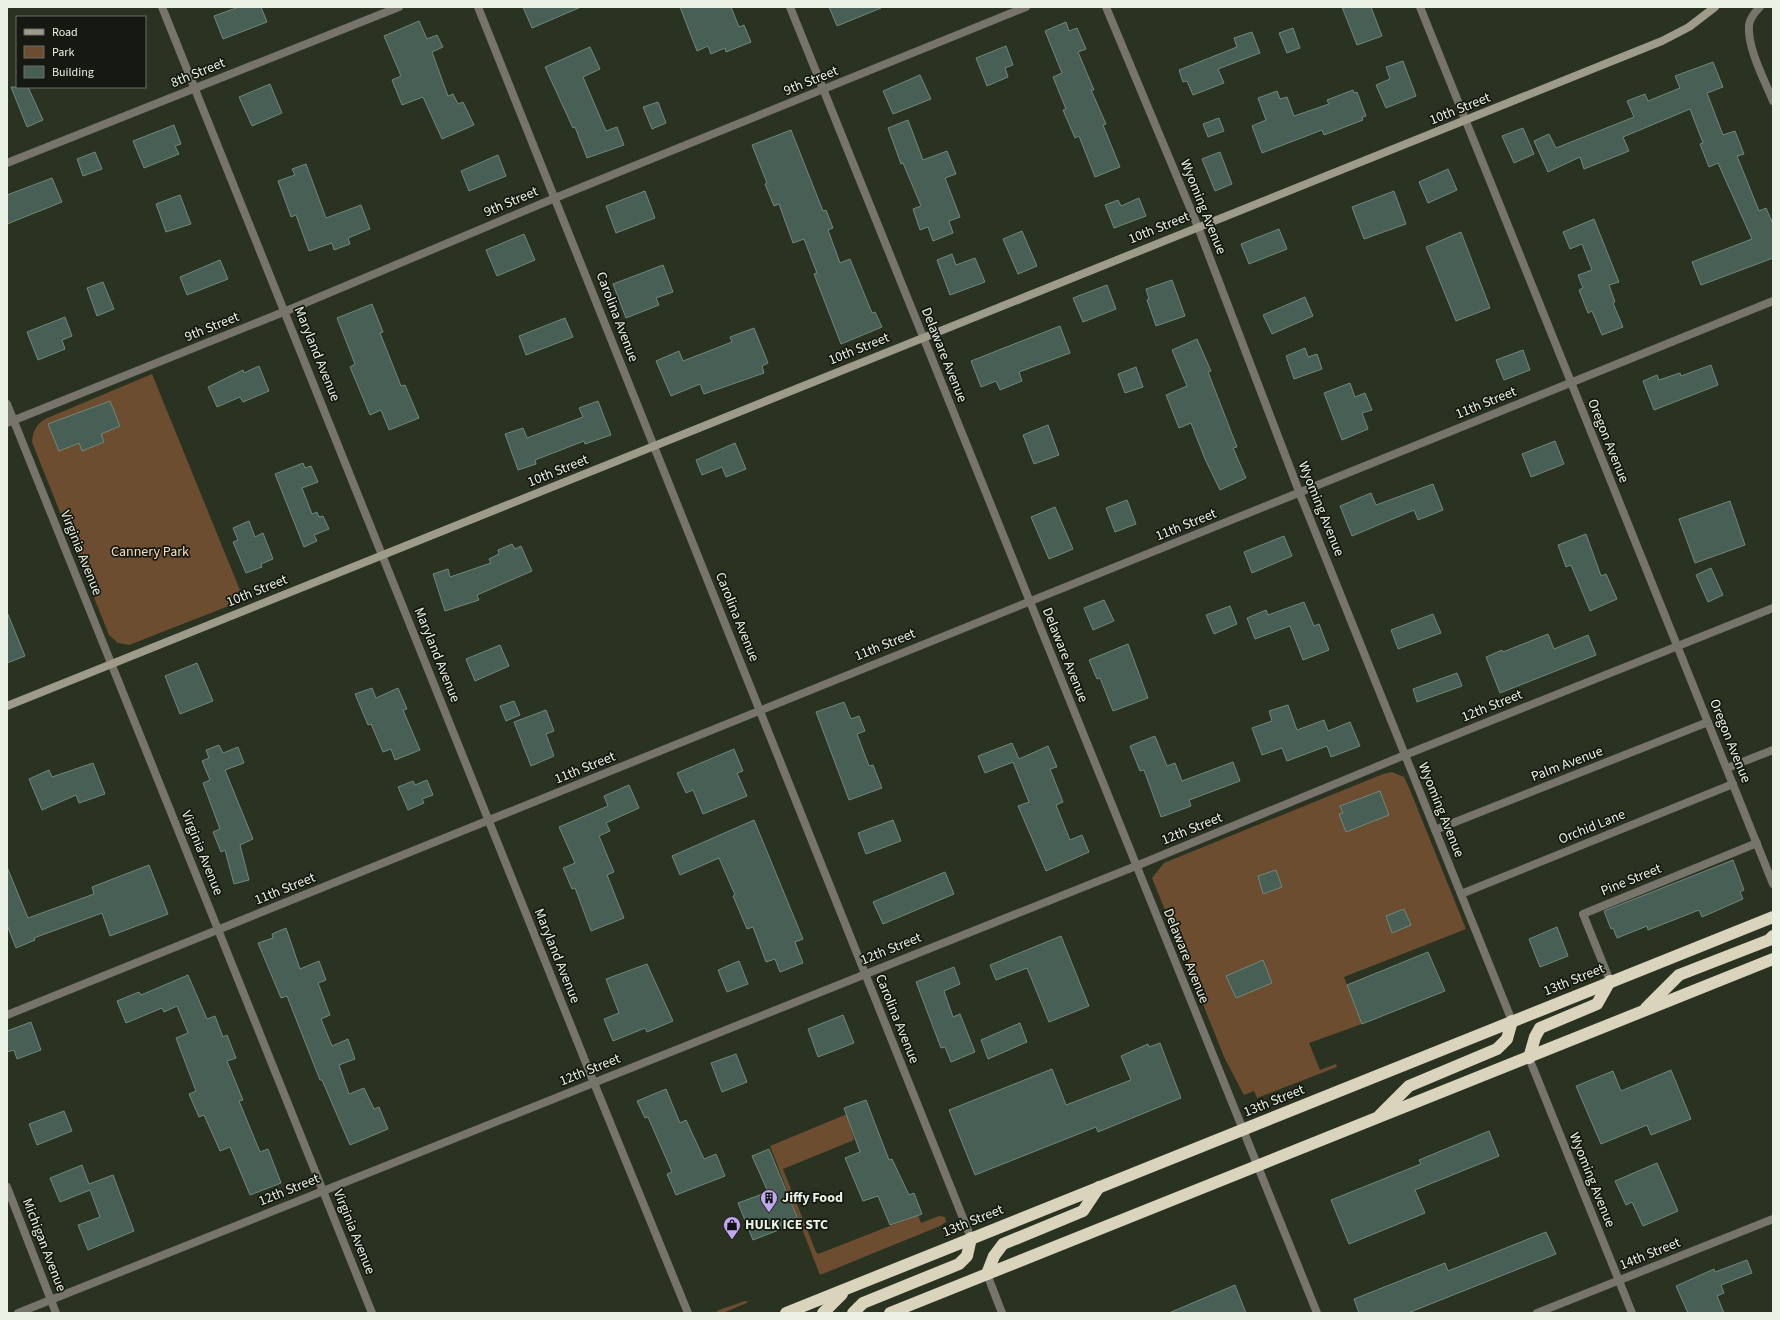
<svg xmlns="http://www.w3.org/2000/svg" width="1780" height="1320" font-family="'Source Sans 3',sans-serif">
<rect width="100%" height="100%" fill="#2a3321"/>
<g fill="#6d4d2f">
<path d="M152,374L244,600L129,645L118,643L109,635L32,442C33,431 36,425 45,419Z"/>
<polygon points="1392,772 1404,777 1410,790 1466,929 1344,977 1362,1024 1309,1043 1320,1070 1336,1064 1337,1067 1257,1098 1254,1091 1244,1095 1225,1059 1152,878 1164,863 1383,774"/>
<polygon points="847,1114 854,1140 783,1169 816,1252 818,1254 918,1215 921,1223 939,1216 945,1217 946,1222 940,1226 820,1275 770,1146"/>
<polygon points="745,1301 749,1302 723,1313 715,1313 719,1310"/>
</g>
<g fill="#475f54" stroke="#6f887c">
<polygon points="239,7 261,7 267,22 223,39 214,16"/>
<polygon points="523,7 581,7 532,28"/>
<polygon points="680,7 731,7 739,27 744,25 751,42 726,52 725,48 711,54 708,46 697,51"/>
<polygon points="829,7 881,7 881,8 837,26"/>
<polygon points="1342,7 1371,7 1382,36 1357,45"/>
<polygon points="419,21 427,39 437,35 443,47 432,52 448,96 453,94 458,104 463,102 474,125 442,139 423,97 402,105 392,80 401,76 384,36"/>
<polygon points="1066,22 1069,31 1077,28 1086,49 1078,52 1094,90 1091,90 1106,124 1103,125 1120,167 1095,177 1079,136 1075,138 1063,110 1066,109 1053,77 1062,73 1045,31"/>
<polygon points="1293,28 1300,48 1287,53 1279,33"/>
<polygon points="1252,32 1260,53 1218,69 1224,83 1193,95 1187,81 1183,82 1179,70 1237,47 1234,38"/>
<polygon points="1006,46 1013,65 1005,68 1008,77 987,86 976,58"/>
<polygon points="590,47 600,69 583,77 606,131 617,127 624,145 587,158 575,127 573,128 545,67"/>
<polygon points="1403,61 1416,96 1386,108 1376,85 1390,79 1386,67"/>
<polygon points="1713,62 1723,87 1707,93 1723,135 1735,131 1744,154 1737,156 1759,211 1766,208 1773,224 1773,258 1701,285 1692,262 1752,239 1718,163 1709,167 1700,144 1703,143 1690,109 1623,137 1629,151 1584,169 1580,157 1548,172 1534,141 1549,134 1556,148 1634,117 1627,101 1645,94 1648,101 1680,88 1675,76"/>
<polygon points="920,75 931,99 893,114 883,91"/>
<polygon points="270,84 282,113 252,126 239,97"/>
<polygon points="11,87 28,87 43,120 27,127"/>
<polygon points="1353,90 1354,93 1357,92 1366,116 1362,117 1363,120 1324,135 1322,130 1262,153 1252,126 1266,120 1258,98 1277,91 1280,99 1287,97 1294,116 1329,104 1327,100"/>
<polygon points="658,102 666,123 652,129 643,107"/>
<polygon points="1219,118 1224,131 1208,137 1203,124"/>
<polygon points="908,120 923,160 947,151 956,174 945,178 960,217 949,221 953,233 933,241 928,227 920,230 913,209 921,206 903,163 901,164 888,128"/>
<polygon points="174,125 181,144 175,146 179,154 144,168 133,141"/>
<polygon points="1523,128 1534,154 1514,163 1502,136"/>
<polygon points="791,130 823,211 826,210 833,228 828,230 840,263 850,259 872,313 875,312 882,327 841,344 814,274 817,273 804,239 793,243 779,204 774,206 765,184 767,183 752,145"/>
<polygon points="95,152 102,169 83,176 77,159"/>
<polygon points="1220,152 1232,184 1215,191 1202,159"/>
<polygon points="498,155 506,176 469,191 461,171"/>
<polygon points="306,164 326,218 361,205 370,229 348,238 350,244 334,250 332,243 309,251 296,215 291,217 278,181 295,175 292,169"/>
<polygon points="1448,169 1457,190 1428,203 1419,182"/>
<polygon points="52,178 62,202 7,224 7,195"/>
<polygon points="645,191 655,218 616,233 606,206"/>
<polygon points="1394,191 1406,224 1364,239 1352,207"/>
<polygon points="180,195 191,224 166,232 156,204"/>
<polygon points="1139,198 1146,216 1114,228 1105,205 1118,200 1121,206"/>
<polygon points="1594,219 1619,282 1609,285 1615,302 1613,303 1623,327 1602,335 1592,311 1588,313 1579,290 1583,288 1578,275 1592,270 1582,244 1570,249 1563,232"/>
<polygon points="1279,229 1287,249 1249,264 1241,244"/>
<polygon points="1022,231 1037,266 1018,274 1003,239"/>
<polygon points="1461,232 1490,308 1456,321 1426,247"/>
<polygon points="524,234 535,260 497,276 486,250"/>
<polygon points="952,254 956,265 975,258 985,282 950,295 937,260"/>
<polygon points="220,260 228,279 187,295 180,277"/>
<polygon points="663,265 673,292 656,298 659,305 626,318 613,284"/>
<polygon points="1172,280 1185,316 1156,326 1147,300 1149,299 1146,289"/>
<polygon points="103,282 114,309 97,316 87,288"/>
<polygon points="1107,285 1116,309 1083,322 1073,298"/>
<polygon points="1305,297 1313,316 1272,334 1263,315"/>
<polygon points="372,304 383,332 380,333 401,386 405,385 419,418 389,430 381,410 370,415 350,367 355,364 337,318"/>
<polygon points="65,317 72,336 62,340 65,349 38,360 27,332"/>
<polygon points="565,318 573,337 526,355 519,336"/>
<polygon points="1060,326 1070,353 1019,372 1022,381 1000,390 996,381 981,387 971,361"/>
<polygon points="754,328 768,363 762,366 764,373 704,394 700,384 671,396 656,361 679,351 683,361 732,342 730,337"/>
<polygon points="1197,339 1211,371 1208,372 1237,447 1233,448 1246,478 1220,490 1205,459 1191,423 1179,428 1166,395 1187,386 1172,350"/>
<polygon points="1305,348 1308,357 1317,354 1322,369 1294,379 1286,356"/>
<polygon points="1523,350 1530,370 1504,380 1496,360"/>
<polygon points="1711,365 1718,385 1654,410 1643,381 1657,375 1659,380 1680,373 1681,376"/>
<polygon points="259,366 269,391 243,402 240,397 217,407 208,387 243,370 244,373"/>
<polygon points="1136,367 1143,387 1125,393 1118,374"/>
<polygon points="1350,383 1355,397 1365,393 1372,410 1362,413 1368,429 1342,440 1324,393"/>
<polygon points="110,401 120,426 101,434 104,442 82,451 79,443 59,451 48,424"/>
<polygon points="598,401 611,435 585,444 584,441 535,460 536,464 518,470 505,434 523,428 527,438 583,417 579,408"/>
<polygon points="1048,425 1059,455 1034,464 1023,435"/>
<polygon points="1555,441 1564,464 1531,477 1522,454"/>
<polygon points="735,443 746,469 726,477 722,467 702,475 696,460"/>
<polygon points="303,463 305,468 311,466 318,482 302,488 312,514 317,512 319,517 323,516 329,529 314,535 317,541 304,547 275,474"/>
<polygon points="1433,484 1443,510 1418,520 1414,510 1352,536 1340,506 1371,493 1376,505"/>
<polygon points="1127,500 1136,524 1115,532 1106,508"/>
<polygon points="1730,501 1745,545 1695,563 1679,519"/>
<polygon points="1055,507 1073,549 1049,559 1031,517"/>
<polygon points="249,521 255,537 263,533 273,559 261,564 262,567 246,573 233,542 238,540 233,528"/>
<polygon points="1586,534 1601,576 1606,574 1617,599 1590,611 1571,565 1566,567 1558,545"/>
<polygon points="1284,536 1292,556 1252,573 1244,552"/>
<polygon points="512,544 515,549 521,546 532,571 477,595 479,600 445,611 433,574 448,569 450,577 491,563 489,559 499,554 498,550"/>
<polygon points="1711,568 1723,595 1708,602 1696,575"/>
<polygon points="1104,600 1114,621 1093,630 1084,608"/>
<polygon points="1304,602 1314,626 1319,624 1329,650 1303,660 1290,626 1255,639 1247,618 1266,610 1268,615"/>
<polygon points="1230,606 1237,624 1214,634 1206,615"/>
<polygon points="7,612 25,656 7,663"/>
<polygon points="1433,614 1441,633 1398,649 1391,630"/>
<polygon points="1548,634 1554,649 1588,635 1596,655 1500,693 1486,657 1502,650 1503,652"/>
<polygon points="1128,644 1148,698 1113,711 1100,678 1097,679 1089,660"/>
<polygon points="500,645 509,666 475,681 466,659"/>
<polygon points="197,663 213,701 180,714 165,676"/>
<polygon points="1457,673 1462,686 1417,702 1413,689"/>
<polygon points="372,688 376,698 398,688 407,709 403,710 420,750 395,760 391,749 383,752 371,724 368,725 355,694"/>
<polygon points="514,701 520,715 506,721 500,706"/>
<polygon points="844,702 851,719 859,716 865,731 857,734 869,766 873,765 882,788 849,800 816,712"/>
<polygon points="1288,705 1297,730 1324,720 1328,731 1350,722 1360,746 1331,757 1327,746 1287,761 1282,748 1262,755 1252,728 1272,721 1269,711"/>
<polygon points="546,710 554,731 546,734 554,756 531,766 514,722"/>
<polygon points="1155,736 1167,766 1175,763 1182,781 1233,762 1240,781 1189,800 1191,806 1161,817 1144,770 1140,771 1130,746"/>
<polygon points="1012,743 1019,759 1048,746 1057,767 1050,769 1063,802 1056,805 1070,840 1082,835 1089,852 1046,871 1018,806 1029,802 1013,762 985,773 978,756"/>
<polygon points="219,745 223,753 238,747 244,763 225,770 253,839 240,845 249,880 234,884 225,850 221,852 213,832 220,829 203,783 210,780 202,761 209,758 206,750"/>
<polygon points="734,749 743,771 737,773 747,796 703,814 693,790 686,793 677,773"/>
<polygon points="93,763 105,794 79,803 76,795 42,810 29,779 49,770 52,777"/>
<polygon points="427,780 433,795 422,799 424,803 408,810 398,787 413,781 415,785"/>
<polygon points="629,785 639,808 606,823 610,831 599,836 614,872 607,875 624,918 591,931 575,888 572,889 563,868 575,863 559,827 608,806 604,796"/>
<polygon points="1380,791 1389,815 1346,832 1339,814 1343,813 1340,806"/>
<polygon points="754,820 803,939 795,942 803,963 780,972 775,959 766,962 753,927 747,929 733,896 735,895 719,858 680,875 672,856"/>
<polygon points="893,820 901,841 866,854 858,833"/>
<polygon points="1733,860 1744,890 1740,892 1743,899 1702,917 1699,910 1648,930 1647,926 1617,938 1613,928 1611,929 1604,911"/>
<polygon points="149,865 168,914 110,936 102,913 34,938 35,940 16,948 7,925 7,867 28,918 94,894 92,887"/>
<polygon points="1276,870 1282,887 1263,894 1258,876"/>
<polygon points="945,872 954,894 883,924 873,902"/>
<polygon points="1404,909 1411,925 1392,933 1386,916"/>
<polygon points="1557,927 1568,956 1540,967 1529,939"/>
<polygon points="286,928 300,969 319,961 326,980 318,983 330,1015 321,1019 332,1046 348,1039 355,1059 339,1065 349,1094 364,1088 374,1109 379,1107 388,1129 350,1145 322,1080 320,1080 287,996 281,998 258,943 273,938 272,934"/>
<polygon points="1061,936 1089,1006 1049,1022 1027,968 996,980 990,965"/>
<polygon points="1428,952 1445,991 1362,1024 1347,985"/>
<polygon points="1263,960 1272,983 1236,998 1226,976"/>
<polygon points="739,961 748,984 727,992 718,970"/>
<polygon points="647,964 673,1021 647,1032 645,1028 613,1041 604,1019 619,1013 606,979"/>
<polygon points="954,967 960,984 944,991 953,1017 960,1014 975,1052 951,1062 945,1047 941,1048 916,982"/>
<polygon points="188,975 207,1019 215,1016 223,1037 227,1035 236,1058 227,1061 243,1100 239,1101 260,1152 268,1149 281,1183 250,1195 230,1147 220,1151 204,1115 199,1117 189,1094 196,1091 176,1038 188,1033 177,1006 164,1012 162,1008 126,1023 117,1001 139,992 141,995"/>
<polygon points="843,1015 854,1043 818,1057 808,1029"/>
<polygon points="31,1022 41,1050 17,1059 14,1050 7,1052 7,1031"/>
<polygon points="1020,1023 1027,1042 988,1059 981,1040"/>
<polygon points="1160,1043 1181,1098 1098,1132 1096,1127 975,1175 949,1110 1052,1069 1066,1105 1131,1080 1121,1056 1148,1044 1149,1047"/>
<polygon points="736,1054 747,1082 722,1092 711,1063"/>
<polygon points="1671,1070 1691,1119 1651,1135 1647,1125 1601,1144 1576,1086 1613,1071 1621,1091"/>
<polygon points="666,1089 680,1123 686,1120 704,1159 716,1154 725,1176 676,1195 667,1174 672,1172 648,1117 645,1118 637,1101"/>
<polygon points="866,1100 889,1160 892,1159 909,1195 914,1193 922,1214 890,1225 878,1196 863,1201 845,1158 860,1152 844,1108"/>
<polygon points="64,1111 72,1131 37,1145 29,1124"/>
<polygon points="1489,1131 1499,1156 1415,1190 1425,1213 1349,1244 1331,1200 1421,1164 1419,1160"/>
<polygon points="769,1149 799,1222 753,1240 738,1203 768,1192 752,1156"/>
<polygon points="1657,1163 1678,1211 1643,1226 1632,1202 1626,1205 1615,1181"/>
<polygon points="82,1165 89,1184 113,1175 134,1231 88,1250 78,1225 100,1217 90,1190 60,1202 50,1178"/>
<polygon points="1546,1232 1556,1254 1408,1313 1359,1313 1354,1299 1445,1263 1448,1271"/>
<polygon points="1747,1260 1752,1273 1721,1285 1724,1293 1717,1296 1724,1313 1688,1313 1676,1286 1714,1269 1715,1272"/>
<polygon points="1235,1285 1246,1313 1169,1313"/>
</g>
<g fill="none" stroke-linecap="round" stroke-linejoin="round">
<g stroke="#76746b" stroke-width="8">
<polyline points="162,7 594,1083 688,1313"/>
<polyline points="478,7 971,1238"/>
<polyline points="790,7 1317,1313"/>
<polyline points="1106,7 1198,227 1300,494 1512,1021"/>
<polyline points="1420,7 1773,884"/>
<path d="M1760,7C1755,12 1750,18 1749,25C1747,48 1765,81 1773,101"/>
<polyline points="7,163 399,7"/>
<polyline points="7,404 372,1313"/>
<polyline points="7,423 286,311 555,198 1026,7"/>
<polyline points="1727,768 1773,750"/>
<polyline points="1435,830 1708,722"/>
<polyline points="1461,894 1733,784"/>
<polyline points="1610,981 1583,914 1757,843"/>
<polyline points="7,1015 1773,301"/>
<polyline points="1529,1058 1632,1313"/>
<polyline points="7,1187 56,1313"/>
<polyline points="987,1274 1002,1313"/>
<polyline points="18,1313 1136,866 1405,755 1773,608"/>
<polyline points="1537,1313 1773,1219"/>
</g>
<polyline stroke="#9e9b8b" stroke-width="8" points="7,706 1662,41 1689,27 1715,7"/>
<g stroke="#d9d4bb" stroke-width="12">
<polyline points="1646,1008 1679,975 1769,940 1773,936"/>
<polyline points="1529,1058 1535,1037 1540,1028 1597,1004 1610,981"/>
<polyline points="1380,1115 1409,1086 1497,1049 1507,1039 1512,1021"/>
<polyline points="987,1274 994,1256 1003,1244 1083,1211 1099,1187"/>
<polyline points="786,1313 1773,917"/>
<polyline points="823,1313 842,1294"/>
<polyline points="853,1313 863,1303 959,1264 967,1256 971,1238"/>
<polyline points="890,1313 1773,959"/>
</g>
</g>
<defs>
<symbol id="building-pin" viewBox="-11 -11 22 30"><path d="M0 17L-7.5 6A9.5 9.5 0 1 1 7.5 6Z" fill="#c2a8f3" stroke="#151911"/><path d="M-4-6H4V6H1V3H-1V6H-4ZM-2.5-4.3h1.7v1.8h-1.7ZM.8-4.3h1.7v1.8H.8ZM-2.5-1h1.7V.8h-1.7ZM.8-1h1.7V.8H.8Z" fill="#111"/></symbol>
<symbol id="shop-pin" viewBox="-11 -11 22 30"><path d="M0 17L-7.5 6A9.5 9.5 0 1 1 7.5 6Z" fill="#c2a8f3" stroke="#151911"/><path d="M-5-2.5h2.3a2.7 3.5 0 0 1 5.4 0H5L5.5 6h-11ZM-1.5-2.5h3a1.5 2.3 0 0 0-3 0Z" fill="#111"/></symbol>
</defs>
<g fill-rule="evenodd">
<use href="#building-pin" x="759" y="1188" width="20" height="27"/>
<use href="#shop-pin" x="722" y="1215" width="20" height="27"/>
</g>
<g text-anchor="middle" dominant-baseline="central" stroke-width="3.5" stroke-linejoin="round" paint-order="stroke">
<g font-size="14" fill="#eaf1e5" stroke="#151911">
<text transform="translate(198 73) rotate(-22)">8th Street</text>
<text transform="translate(811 81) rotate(-22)">9th Street</text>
<text transform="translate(1460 109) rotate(-22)">10th Street</text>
<text transform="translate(511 202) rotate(-23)">9th Street</text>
<text transform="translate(1203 207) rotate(68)">Wyoming Avenue</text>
<text transform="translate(1159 228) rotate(-22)">10th Street</text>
<text transform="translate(617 317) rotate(69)">Carolina Avenue</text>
<text transform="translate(212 327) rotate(-22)">9th Street</text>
<text transform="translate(859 349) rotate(-22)">10th Street</text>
<text transform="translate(317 354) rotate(68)">Maryland Avenue</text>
<text transform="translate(944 355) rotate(68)">Delaware Avenue</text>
<text transform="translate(1486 403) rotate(-22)">11th Street</text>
<text transform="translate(1608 441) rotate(68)">Oregon Avenue</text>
<text transform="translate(558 471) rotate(-22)">10th Street</text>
<text transform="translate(1321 509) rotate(68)">Wyoming Avenue</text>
<text transform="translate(1186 525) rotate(-22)">11th Street</text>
<text transform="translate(81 553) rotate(68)">Virginia Avenue</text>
<text transform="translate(257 591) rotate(-22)">10th Street</text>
<text transform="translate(737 617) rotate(68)">Carolina Avenue</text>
<text transform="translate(885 645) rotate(-22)">11th Street</text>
<text transform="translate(437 655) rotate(68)">Maryland Avenue</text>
<text transform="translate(1065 655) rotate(68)">Delaware Avenue</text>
<text transform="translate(1492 706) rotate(-22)">12th Street</text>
<text transform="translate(1730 741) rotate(68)">Oregon Avenue</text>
<text transform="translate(1567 764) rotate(-21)">Palm Avenue</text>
<text transform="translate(585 768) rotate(-22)">11th Street</text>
<text transform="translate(1441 810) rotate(68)">Wyoming Avenue</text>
<text transform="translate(1592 827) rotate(-22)">Orchid Lane</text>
<text transform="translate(1192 829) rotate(-22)">12th Street</text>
<text transform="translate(202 853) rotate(68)">Virginia Avenue</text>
<text transform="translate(1631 880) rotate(-22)">Pine Street</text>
<text transform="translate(285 889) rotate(-22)">11th Street</text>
<text transform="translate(891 949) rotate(-22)">12th Street</text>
<text transform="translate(557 956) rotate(68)">Maryland Avenue</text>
<text transform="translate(1186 956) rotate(68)">Delaware Avenue</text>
<text transform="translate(1574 980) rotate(-22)">13th Street</text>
<text transform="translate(897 1019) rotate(68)">Carolina Avenue</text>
<text transform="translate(590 1070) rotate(-22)">12th Street</text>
<text transform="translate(1274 1101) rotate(-22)">13th Street</text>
<text transform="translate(1592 1180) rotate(68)">Wyoming Avenue</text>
<text transform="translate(289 1190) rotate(-22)">12th Street</text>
<text transform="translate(973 1221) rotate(-22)">13th Street</text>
<text transform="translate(354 1232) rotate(68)">Virginia Avenue</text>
<text transform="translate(44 1245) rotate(69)">Michigan Avenue</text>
<text transform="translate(1650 1254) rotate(-22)">14th Street</text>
</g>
<g font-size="14" fill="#f7dbc3" stroke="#151911">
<text x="150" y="552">Cannery Park</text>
</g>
<g font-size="14" font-weight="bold" fill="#eaf1e5" stroke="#151911" text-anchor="start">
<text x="782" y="1198">Jiffy Food</text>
<text x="745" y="1225">HULK ICE STC</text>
</g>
</g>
<rect width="1780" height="1320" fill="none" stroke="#eaf1e5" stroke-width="16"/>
<rect x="16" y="16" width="130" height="72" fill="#151911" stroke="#6a6f66"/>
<rect x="24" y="29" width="20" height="6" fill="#9e9b8b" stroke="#6a6f66"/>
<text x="52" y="36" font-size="12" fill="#eaf1e5">Road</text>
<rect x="24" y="46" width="20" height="12" fill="#6d4d2f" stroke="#6a6f66"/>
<text x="52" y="56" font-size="12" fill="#eaf1e5">Park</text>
<rect x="24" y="66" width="20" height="12" fill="#475f54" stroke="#6a6f66"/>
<text x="52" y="76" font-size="12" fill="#eaf1e5">Building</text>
</svg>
